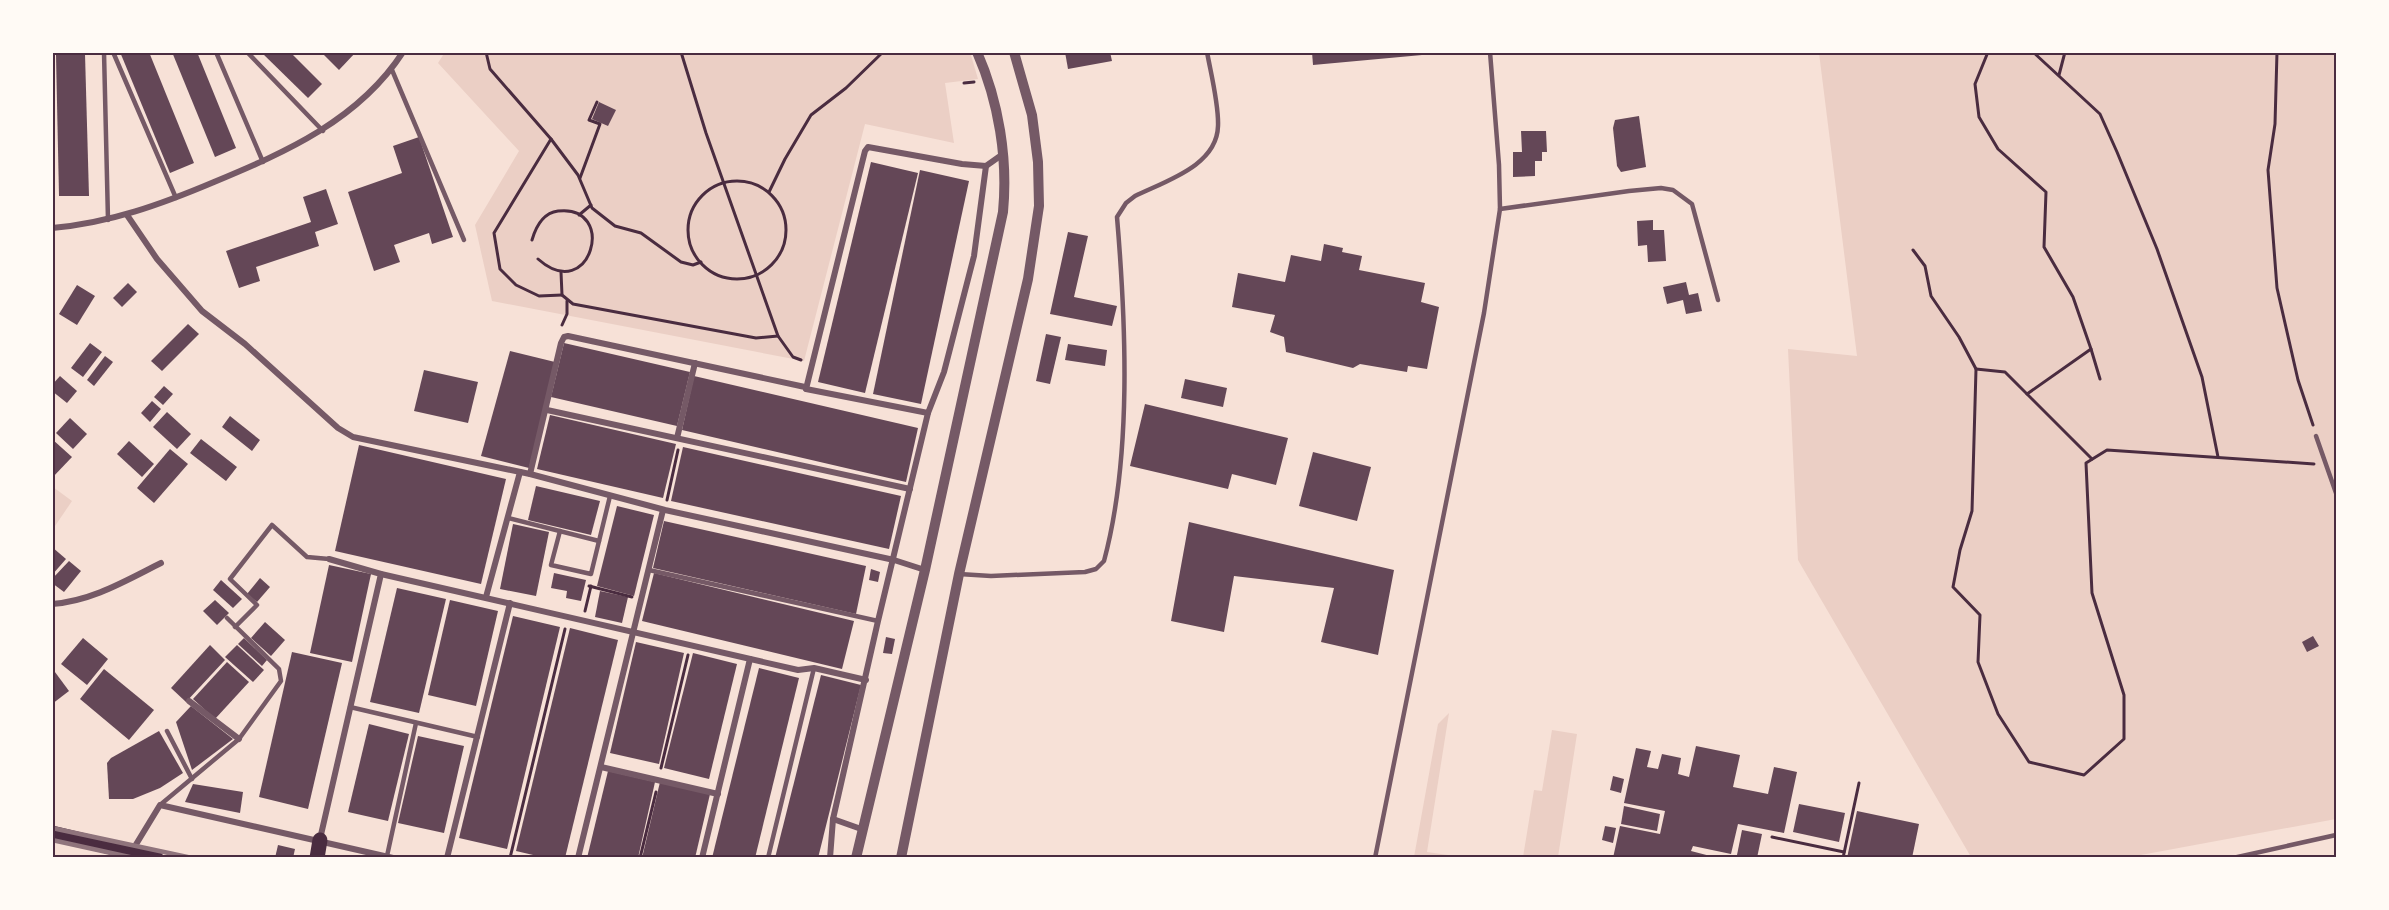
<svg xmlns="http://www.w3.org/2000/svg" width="2389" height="910" font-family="'Alegreya Sans',sans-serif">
<rect width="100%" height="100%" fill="#f7e1d7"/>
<g fill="#ebcfc5">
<polygon points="445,52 970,52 978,79 945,83 954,143 865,124 804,361 492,301 475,225 519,151 438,63"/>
<polygon points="1819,53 2336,53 2336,819 2130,857 1971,857 1798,560 1788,349 1857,356"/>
<polygon points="53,487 72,501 53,529"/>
<polygon points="1449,713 1427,852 1462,857 1414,857 1438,724"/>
<polygon points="1552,730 1577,734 1558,857 1523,857 1534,790 1542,791"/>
</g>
<g fill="#644757">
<polygon points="120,52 149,52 194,163 170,173"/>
<polygon points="172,52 197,52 236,148 215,157"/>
<polygon points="261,52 290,52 322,84 308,98"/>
<polygon points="321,52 356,52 339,70"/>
<polygon points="1065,52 1110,52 1112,61 1068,69"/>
<polygon points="1312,52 1421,52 1422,55 1313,65"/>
<polygon points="85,54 89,196 59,196 56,55"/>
<polygon points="599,102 616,110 608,126 592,119"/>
<polygon points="1639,116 1646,167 1621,172 1617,166 1613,128 1615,120"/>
<polygon points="1521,131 1546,131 1547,152 1542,152 1542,161 1535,161 1535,176 1513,177 1513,152 1522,152"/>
<polygon points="419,137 453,237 432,244 429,233 394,245 400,262 374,271 348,192 402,173 393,146"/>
<polygon points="871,162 918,173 865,393 818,382"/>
<polygon points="920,170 969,181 921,404 873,394"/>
<polygon points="326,189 338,224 315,232 319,246 256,267 260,281 239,288 226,251 311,222 303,197"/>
<polygon points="1653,220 1653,230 1664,230 1666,261 1648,262 1647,245 1638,246 1637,221"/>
<polygon points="1068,232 1088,236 1074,297 1117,306 1112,326 1050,314"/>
<polygon points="1324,244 1343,248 1342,252 1362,256 1359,270 1425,283 1421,302 1439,307 1427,369 1408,366 1407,372 1360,364 1353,368 1286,352 1284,337 1270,332 1275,315 1232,307 1238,273 1285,282 1291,255 1321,261"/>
<polygon points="1686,282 1689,295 1698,293 1702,311 1686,314 1683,300 1667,304 1663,287"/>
<polygon points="128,283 137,292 122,307 113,298"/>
<polygon points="77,285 95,296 77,325 59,314"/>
<polygon points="188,324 199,334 162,371 151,361"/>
<polygon points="1046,334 1061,337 1050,384 1036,381"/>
<polygon points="90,343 102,352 83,377 71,368"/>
<polygon points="564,343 690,372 677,426 551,397"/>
<polygon points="1068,344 1107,350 1105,366 1065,360"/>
<polygon points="510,351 555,362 529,468 481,456"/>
<polygon points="105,356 113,362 94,386 87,380"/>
<polygon points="424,370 478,382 468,423 414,411"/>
<polygon points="60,376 77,391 67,403 52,391 52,385"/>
<polygon points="694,376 918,428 906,482 682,430"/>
<polygon points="1185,379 1227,388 1223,407 1181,398"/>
<polygon points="164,386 173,394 163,405 154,397"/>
<polygon points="152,401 161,409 150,422 141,413"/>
<polygon points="1145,404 1288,438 1276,485 1232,474 1228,489 1130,466"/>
<polygon points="167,412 191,434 177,449 153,427"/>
<polygon points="550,415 676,444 663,498 537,469"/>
<polygon points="230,416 260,440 252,451 222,427"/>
<polygon points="70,418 87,434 73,449 56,433"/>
<polygon points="52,439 72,457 52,478"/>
<polygon points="201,439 237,467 226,481 190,453"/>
<polygon points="129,441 154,464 142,477 117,454"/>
<polygon points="359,445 506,479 481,584 335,551"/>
<polygon points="683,447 901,496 889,549 671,501"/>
<polygon points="170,449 188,464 154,503 137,488"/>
<polygon points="1313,452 1371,467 1357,521 1299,506"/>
<polygon points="536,486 600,501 591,535 528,520"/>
<polygon points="617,506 654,515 634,596 597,586"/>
<polygon points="664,521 866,566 856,614 653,568"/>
<polygon points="1189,522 1394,570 1378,655 1321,642 1334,588 1234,576 1224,632 1171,621"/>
<polygon points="513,524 549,532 536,596 500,589"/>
<polygon points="52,547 66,559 52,575"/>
<polygon points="69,561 81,571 64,592 52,583 52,579"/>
<polygon points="329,565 371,574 352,662 310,653"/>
<polygon points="871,569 880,572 878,582 869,580"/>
<polygon points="554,573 586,580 581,601 566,598 567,591 551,588"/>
<polygon points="654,573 854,621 842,669 642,621"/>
<polygon points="260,578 270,587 257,602 247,594"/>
<polygon points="221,580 242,599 233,608 213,590"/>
<polygon points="397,588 446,599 419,713 370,702"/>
<polygon points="600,591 628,597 622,623 595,617"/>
<polygon points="215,600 229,613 217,625 203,611"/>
<polygon points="450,600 498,611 476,706 428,695"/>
<polygon points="513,616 560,627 507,849 459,838"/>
<polygon points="265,622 285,640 271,656 251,638"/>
<polygon points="570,628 618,640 565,858 546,858 516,851"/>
<polygon points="2313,636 2319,646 2307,652 2302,642"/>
<polygon points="886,637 895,639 892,654 883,653"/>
<polygon points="83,638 108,659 87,685 61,664"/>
<polygon points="244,638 267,660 262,666 238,644"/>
<polygon points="636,642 684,653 659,764 610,753"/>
<polygon points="210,645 225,660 186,702 171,688"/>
<polygon points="237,645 264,670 253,682 225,657"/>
<polygon points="292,652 342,663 308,809 259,797"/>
<polygon points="693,653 737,664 709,779 664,768"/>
<polygon points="227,662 249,682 215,719 193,699"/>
<polygon points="52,668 69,691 52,704"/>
<polygon points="759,668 799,678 755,858 712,858"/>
<polygon points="104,669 154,710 129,740 80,699"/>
<polygon points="821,675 861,685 818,858 775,858"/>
<polygon points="191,706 233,739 192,770 176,722"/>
<polygon points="369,724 409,734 388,821 348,812"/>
<polygon points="159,731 183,773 160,788 133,799 109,799 107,763 111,758"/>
<polygon points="418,736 464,746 444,833 398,823"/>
<polygon points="1696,746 1740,755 1733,787 1768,794 1774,767 1797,772 1784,833 1738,824 1731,854 1693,846 1691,851 1718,858 1613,858 1620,826 1660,834 1665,811 1624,803 1636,748 1651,751 1647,767 1658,769 1662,754 1681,758 1678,774 1689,777"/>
<polygon points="608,771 655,782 638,858 587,858"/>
<polygon points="1613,776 1624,779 1621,793 1610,790"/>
<polygon points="660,782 710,794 695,858 642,858"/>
<polygon points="193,784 243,792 240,813 185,802"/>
<polygon points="1799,804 1845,813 1839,842 1793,832"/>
<polygon points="1624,806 1660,814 1657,831 1621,824"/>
<polygon points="1857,811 1919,824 1912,858 1847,858"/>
<polygon points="1605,826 1616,828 1613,843 1602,840"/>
<polygon points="1742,830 1762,834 1757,858 1737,855"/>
<polygon points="278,845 295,849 293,858 275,858"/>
</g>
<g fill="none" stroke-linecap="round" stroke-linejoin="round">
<g stroke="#4a2c40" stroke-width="3">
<polyline points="486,52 490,69 551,139 578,175 592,208 615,226 641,233 681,262 693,265 701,262"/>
<polyline points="681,52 706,133 778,336 793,357 801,360"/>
<polyline points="1988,52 1975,84 1979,117 1998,149 2046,192 2044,247 2073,297 2091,349"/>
<polyline points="2033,52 2100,114 2117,152 2157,249 2202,377 2218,457"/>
<polyline points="2277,52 2275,124 2268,170 2277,288 2298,380 2313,425"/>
<polyline points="2059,75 2065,52"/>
<polyline points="964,83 974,82"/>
<polyline points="551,139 494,233 500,269 516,285 539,296 562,295"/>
<polyline points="580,178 600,124 589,120 597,102"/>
<circle cx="737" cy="230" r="49"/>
<polyline points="769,192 785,159 811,115 846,88 883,52"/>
<polyline points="579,215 591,205"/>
<path d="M532,240C536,226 543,213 558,211C618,204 591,306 538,259"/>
<polyline points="1913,250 1925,266 1931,296 1959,337 1976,369 1972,511 1960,550 1953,587 1980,615 1978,662 1998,714 2029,762 2084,775 2124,739 2124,695 2092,593 2086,463 2107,450 2314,464"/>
<polyline points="561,272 562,295 573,304 756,338 778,336"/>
<polyline points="562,325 567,314 567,301"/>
<polyline points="1976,369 2005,372 2092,459"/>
<polyline points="2027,394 2091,349 2100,379"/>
<polyline points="667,500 678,450"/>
<polyline points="589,586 632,597"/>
<polyline points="585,611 591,586"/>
<polyline points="661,768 688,655"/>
<polyline points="1772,837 1844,852"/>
<polyline points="510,858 565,629"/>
<polyline points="640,858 656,792"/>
<polyline points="1843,858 1859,783"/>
</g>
<g stroke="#755966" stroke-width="4.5">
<polyline points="104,52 108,220"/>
<polyline points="113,52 176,198"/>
<polyline points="216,52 263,162"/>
<polyline points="247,52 323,131"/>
<polyline points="392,70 464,240"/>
<polyline points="1500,209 1629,191 1661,188 1673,190 1692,204 1718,300"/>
<polyline points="2316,436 2336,493"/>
<polyline points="508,518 599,541"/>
<polyline points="560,531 551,565 591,574 610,496"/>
<polyline points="649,570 878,621"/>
<path d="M959,574L991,576L1085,572L1096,569L1104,561C1132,457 1126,324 1117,217L1126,203L1135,196C1165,181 1217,166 1218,126C1219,105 1211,74 1207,52"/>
<polyline points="235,627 257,605 230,579 272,525 307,557 329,559"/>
<polyline points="350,707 478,737"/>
<polyline points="167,731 192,779"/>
<polyline points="160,805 239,739 281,681 279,669 227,618"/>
<polyline points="387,856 416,723"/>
<polyline points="768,858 814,668"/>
<polyline points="1375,858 1484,313 1500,209 1499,165 1490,52"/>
<polyline points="2233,858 2336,835"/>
</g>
<g stroke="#755966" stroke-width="6">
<polyline points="127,215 157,259 202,311 245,344 338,428 353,437 530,474 665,510 894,560 925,570"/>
<path d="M52,228C110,223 162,204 214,182C286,152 359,120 403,52"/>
<polyline points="806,389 865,151 868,147 962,164 986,166"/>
<polyline points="547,410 910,489"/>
<polyline points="677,438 695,363"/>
<polyline points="530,474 561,343 564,337 568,336 805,387 806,389 928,413"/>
<polyline points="329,559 381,574 798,670 814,668 866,680"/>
<polyline points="486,597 520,472"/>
<path d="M52,604C92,601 125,581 161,563"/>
<polyline points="189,701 239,739"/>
<polyline points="601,767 718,794"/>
<polyline points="833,819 864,830"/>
<polyline points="320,839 381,574"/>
<polyline points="132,851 160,805 393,858"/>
<polyline points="447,858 510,603"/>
<polyline points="578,858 663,510"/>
<polyline points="702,858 750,659"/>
<polyline points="830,858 833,819 878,621 928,413 944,372 974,256 986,166 1003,154"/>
</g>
<g stroke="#755966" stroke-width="10">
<path d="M856,858L925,570L1003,212C1008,159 999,102 977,52"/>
<polyline points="901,858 959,574 1028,279 1039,206 1038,162 1032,115 1014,52"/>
</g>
<g stroke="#4a2c40" stroke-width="15">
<polyline points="52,833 156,858"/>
<polyline points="317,858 320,840"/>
</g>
<g stroke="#8f747c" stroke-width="4.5">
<polyline points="52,828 192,858"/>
<polyline points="52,840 134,858"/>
</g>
</g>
<rect width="2389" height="910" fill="none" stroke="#fffaf5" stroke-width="108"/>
<rect x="54" y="54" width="2281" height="802" fill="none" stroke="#4a2c40" stroke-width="2"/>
</svg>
